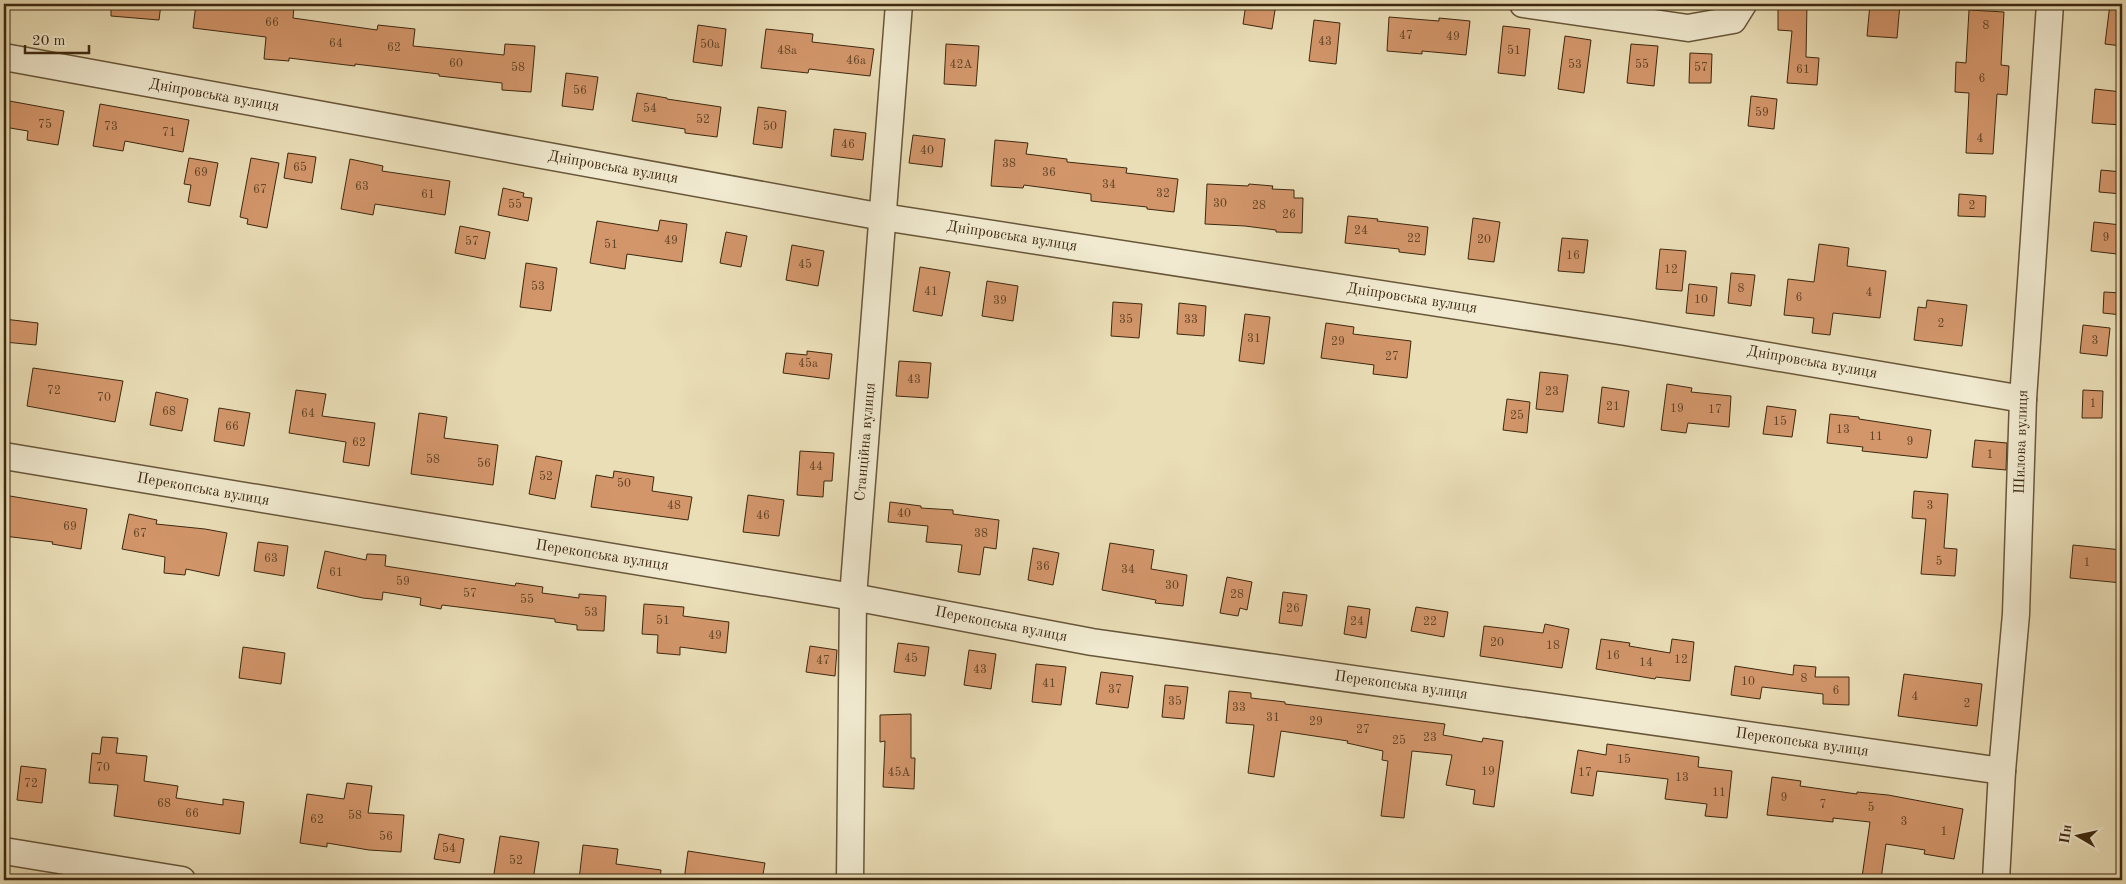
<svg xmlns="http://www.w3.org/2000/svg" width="2126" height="884" font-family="'Old Standard TT',serif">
<rect width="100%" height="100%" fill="#eadeb7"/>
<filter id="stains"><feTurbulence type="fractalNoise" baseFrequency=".004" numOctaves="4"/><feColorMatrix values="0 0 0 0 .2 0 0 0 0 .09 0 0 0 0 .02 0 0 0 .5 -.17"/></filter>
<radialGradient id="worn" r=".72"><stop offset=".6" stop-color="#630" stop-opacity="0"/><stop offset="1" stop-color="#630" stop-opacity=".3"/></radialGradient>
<g fill="#d3966b" stroke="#3d280f">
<polygon points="111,4 161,4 159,20 111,16"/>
<polygon points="196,4 216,4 271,9 271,4 294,6 293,18 377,30 378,25 415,29 413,46 504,55 505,44 535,46 531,92 502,90 502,83 439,76 439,74 355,64 355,66 289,58 289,61 264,59 266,37 193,28"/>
<polygon points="1246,4 1276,4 1272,29 1243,24"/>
<polygon points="1778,4 1807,4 1806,57 1819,58 1817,85 1787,83 1792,31 1778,30"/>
<polygon points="1870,4 1900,4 1897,38 1867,36"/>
<polygon points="2110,4 2122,4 2122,46 2105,44"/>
<polygon points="1969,10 2004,12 2001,65 2009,66 2007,95 1997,94 1993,154 1966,153 1969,93 1955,92 1956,62 1966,63"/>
<polygon points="1389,17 1439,21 1439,18 1470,21 1466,55 1422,51 1422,54 1387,51"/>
<polygon points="1314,20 1340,23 1336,64 1309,61"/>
<polygon points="698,25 726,29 722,66 693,62"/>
<polygon points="1503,26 1530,29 1525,76 1498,73"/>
<polygon points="766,29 813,34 812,42 874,49 870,76 809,69 808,73 761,68"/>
<polygon points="1565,36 1591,40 1584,93 1558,89"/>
<polygon points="946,44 979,46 976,86 944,84"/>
<polygon points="1631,44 1658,46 1654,86 1627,83"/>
<polygon points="1690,53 1712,54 1711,83 1689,83"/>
<polygon points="566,73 598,77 593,110 562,106"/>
<polygon points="2095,89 2122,92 2122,125 2092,123"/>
<polygon points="637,93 667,98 667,99 721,107 717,137 685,133 685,129 632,121"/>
<polygon points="1751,96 1777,99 1774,129 1748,126"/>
<polygon points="4,100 64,111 58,145 27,140 28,131 4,127"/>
<polygon points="100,104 189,120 183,152 125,141 123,151 93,146"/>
<polygon points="758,107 786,111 782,148 753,144"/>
<polygon points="834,129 866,133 863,160 831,156"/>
<polygon points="913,135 945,139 942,167 909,163"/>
<polygon points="995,140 1028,143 1026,154 1067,159 1067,162 1127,168 1126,173 1178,179 1174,212 1147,209 1147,207 1091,201 1091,194 1024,185 1023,188 991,186"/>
<polygon points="288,153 316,157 312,183 284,178"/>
<polygon points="189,158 218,163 210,206 188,202 191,185 184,184"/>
<polygon points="251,158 279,163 267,228 247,224 248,219 240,217"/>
<polygon points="350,159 383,166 382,171 450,181 445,215 375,204 373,215 341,209"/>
<polygon points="2101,170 2122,172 2122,194 2099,192"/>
<polygon points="1207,184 1248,186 1249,184 1273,186 1272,189 1294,190 1294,198 1303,198 1302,233 1276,232 1276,230 1245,226 1205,224"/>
<polygon points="503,188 524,193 523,197 532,198 528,221 498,215"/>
<polygon points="1959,194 1986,196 1985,217 1958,216"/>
<polygon points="1348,216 1378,219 1377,221 1428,227 1425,255 1399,252 1399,249 1345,243"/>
<polygon points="1473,218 1500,222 1494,262 1468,259"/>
<polygon points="660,220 687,224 682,262 627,254 625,269 590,263 597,221 658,231"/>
<polygon points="2094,222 2121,225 2117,254 2091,251"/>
<polygon points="460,226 490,232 485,259 455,253"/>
<polygon points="726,232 747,236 741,267 720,263"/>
<polygon points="1562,238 1588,240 1584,273 1558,271"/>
<polygon points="1819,244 1849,248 1847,266 1886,271 1880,318 1833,313 1830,335 1812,333 1814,318 1784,315 1788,279 1814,282"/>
<polygon points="792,245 824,251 818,286 786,280"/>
<polygon points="1660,249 1686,251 1682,291 1656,289"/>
<polygon points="526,263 557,268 551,311 520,307"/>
<polygon points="920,267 950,272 942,316 913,311"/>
<polygon points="1731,273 1755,275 1751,306 1728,303"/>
<polygon points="987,281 1018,286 1013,321 982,316"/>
<polygon points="1689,284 1717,287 1714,316 1686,313"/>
<polygon points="2104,292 2122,293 2122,315 2103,313"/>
<polygon points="1927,300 1967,305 1962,346 1914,340 1918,307 1926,308"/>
<polygon points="1113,302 1142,304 1139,338 1111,336"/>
<polygon points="1179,303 1206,306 1204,336 1177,334"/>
<polygon points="1245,314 1270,317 1264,364 1239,361"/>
<polygon points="4,319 38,323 36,345 4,342"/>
<polygon points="1326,323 1354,327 1353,334 1411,341 1407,378 1373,374 1374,365 1321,358"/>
<polygon points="2083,325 2110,328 2107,356 2080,353"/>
<polygon points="807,351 832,354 829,379 783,373 786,353 807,355"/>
<polygon points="899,361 931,363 928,398 896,396"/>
<polygon points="33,368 123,381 115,422 27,406"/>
<polygon points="1540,372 1568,375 1563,412 1536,409"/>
<polygon points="1667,384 1692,388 1691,392 1731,396 1729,427 1688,423 1686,433 1661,430"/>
<polygon points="1602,387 1629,391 1624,427 1598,423"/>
<polygon points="296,390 326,394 322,416 375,423 369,466 343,462 346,442 289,433"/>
<polygon points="2083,390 2103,391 2102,418 2082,418"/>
<polygon points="156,392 188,399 182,431 150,425"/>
<polygon points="1507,399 1530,402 1527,433 1503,430"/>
<polygon points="1767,406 1796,410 1792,437 1763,434"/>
<polygon points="219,408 250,413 244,446 214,441"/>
<polygon points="419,413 447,417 444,438 498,445 493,485 411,474"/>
<polygon points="1830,414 1859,417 1859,419 1931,430 1927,458 1862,451 1863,447 1827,443"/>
<polygon points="1975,440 2007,443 2006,470 1972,467"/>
<polygon points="800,451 834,453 832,481 824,481 823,497 797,495"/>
<polygon points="536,456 562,461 555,499 529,494"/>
<polygon points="614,471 654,477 652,491 692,497 688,520 591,507 596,475 613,478"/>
<polygon points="1914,491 1948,494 1944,548 1957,549 1955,576 1921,574 1926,519 1912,518"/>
<polygon points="4,495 87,509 81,549 52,544 53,542 4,536"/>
<polygon points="748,495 784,500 779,536 743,532"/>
<polygon points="890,502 921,506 921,508 953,510 953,514 999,520 996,549 984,547 980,575 958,572 962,545 926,542 928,526 888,522"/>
<polygon points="129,514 157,520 156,524 205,529 227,533 219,576 186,569 185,575 164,573 165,557 122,549"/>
<polygon points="258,542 288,546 284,576 254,571"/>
<polygon points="1110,543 1154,550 1151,569 1187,575 1183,606 1155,603 1156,600 1102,590"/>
<polygon points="2073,545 2122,550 2122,583 2070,578"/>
<polygon points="1033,548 1059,553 1053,585 1028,580"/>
<polygon points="325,551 366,560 367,554 386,555 385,566 515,586 516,583 543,587 542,593 579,598 579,594 606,596 604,631 577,630 577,625 555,622 555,619 442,605 441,609 420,605 421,598 383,592 382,600 363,598 317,588"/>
<polygon points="1227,577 1252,582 1247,610 1240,608 1238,616 1220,613"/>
<polygon points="1283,592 1307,595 1302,626 1279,623"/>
<polygon points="644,604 684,607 683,616 729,622 726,653 680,647 680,655 657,653 658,635 642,634"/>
<polygon points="1348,606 1370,609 1366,638 1344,634"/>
<polygon points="1416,607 1448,612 1444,637 1411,631"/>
<polygon points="1545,624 1569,629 1562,668 1480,656 1484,626 1543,633"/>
<polygon points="1601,639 1630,643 1629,646 1670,653 1672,639 1694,642 1690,681 1656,677 1655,679 1596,669"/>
<polygon points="898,643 929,647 925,676 894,672"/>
<polygon points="810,646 837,650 835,676 806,672"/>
<polygon points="243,647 285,653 281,684 239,678"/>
<polygon points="969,650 996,654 991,689 964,685"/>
<polygon points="1036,664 1066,667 1061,705 1032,702"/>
<polygon points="1794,665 1816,667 1815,677 1849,677 1849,705 1823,704 1823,694 1762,687 1760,699 1731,695 1735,666 1793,675"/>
<polygon points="1101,672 1133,676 1128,708 1096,704"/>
<polygon points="1904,674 1982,684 1977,726 1898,716"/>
<polygon points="1165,685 1188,687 1184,719 1162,717"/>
<polygon points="1229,691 1251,693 1251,698 1285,702 1285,704 1445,724 1443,735 1482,742 1483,738 1503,741 1494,807 1473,804 1475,790 1446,785 1452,755 1412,751 1404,818 1381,816 1388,761 1382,760 1383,751 1347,743 1348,741 1281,731 1274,777 1248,773 1254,725 1226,723"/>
<polygon points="911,714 911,758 915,758 914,789 883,787 885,741 880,742 880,715"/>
<polygon points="102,737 118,738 116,753 147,756 144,781 178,786 176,798 223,805 223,799 244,802 240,834 114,816 118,785 89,783 92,753 100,754"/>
<polygon points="1607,744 1699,757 1698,767 1732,771 1727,818 1705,816 1707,804 1665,799 1668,779 1597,771 1593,796 1571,793 1578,750 1606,755"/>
<polygon points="21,766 46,769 42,803 17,800"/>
<polygon points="1772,777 1801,781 1800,786 1857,794 1857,792 1888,795 1963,809 1954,859 1924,854 1925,850 1886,844 1881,879 1862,877 1870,822 1833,818 1833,822 1767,815"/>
<polygon points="347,783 372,786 368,813 404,815 401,852 369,850 327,843 327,847 300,843 307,794 344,799"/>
<polygon points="439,834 464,839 460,863 434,859"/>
<polygon points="500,836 539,842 533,880 493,880"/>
<polygon points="583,845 618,849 616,864 661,870 660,880 579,880"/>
<polygon points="688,851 765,863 762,880 684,880"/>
</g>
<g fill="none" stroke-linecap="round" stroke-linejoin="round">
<defs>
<g id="minor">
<polyline points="1523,4 1688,28 1733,20 1743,4"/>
<polyline points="4,57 883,217 1626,332 2023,399"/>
<polyline points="4,456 853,597 1092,642 2002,771"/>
<polyline points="4,851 182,880"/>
<polyline points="850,880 853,597 899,4"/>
<polyline points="1996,880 2002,771 2016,614 2023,399 2050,4"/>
</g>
</defs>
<use href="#minor" stroke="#685639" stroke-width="29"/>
<use href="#minor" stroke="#f1ead0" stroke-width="26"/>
</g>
<g text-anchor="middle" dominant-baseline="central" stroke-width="5" stroke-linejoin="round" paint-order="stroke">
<g font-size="12" fill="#624426">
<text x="272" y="23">66</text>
<text x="1986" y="26">8</text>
<text x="1406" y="36">47</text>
<text x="1453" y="37">49</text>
<text x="1325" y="42">43</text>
<text x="336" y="44">64</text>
<text x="710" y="45">50а</text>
<text x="394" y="48">62</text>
<text x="787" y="51">48а</text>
<text x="1514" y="51">51</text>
<text x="856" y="61">46а</text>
<text x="456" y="64">60</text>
<text x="961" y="65">42А</text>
<text x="1575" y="65">53</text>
<text x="1642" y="65">55</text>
<text x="518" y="68">58</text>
<text x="1701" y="68">57</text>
<text x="1803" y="70">61</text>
<text x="1982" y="79">6</text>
<text x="580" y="91">56</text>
<text x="650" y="109">54</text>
<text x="1762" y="113">59</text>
<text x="703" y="120">52</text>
<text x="45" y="125">75</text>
<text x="111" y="127">73</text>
<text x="770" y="127">50</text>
<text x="169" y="133">71</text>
<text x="1980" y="139">4</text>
<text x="848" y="145">46</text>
<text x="927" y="151">40</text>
<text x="1009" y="164">38</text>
<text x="300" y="168">65</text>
<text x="201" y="173">69</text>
<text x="1049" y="173">36</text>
<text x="1109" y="185">34</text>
<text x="362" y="187">63</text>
<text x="260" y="190">67</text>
<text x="1163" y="194">32</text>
<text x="428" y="195">61</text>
<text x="1220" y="204">30</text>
<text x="515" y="205">55</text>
<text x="1259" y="206">28</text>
<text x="1972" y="206">2</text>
<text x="1289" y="215">26</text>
<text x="1361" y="231">24</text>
<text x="2106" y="238">9</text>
<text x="1414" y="239">22</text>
<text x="1484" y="240">20</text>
<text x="671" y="241">49</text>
<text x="472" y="242">57</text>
<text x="611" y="245">51</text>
<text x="1573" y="256">16</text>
<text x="805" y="265">45</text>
<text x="1671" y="270">12</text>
<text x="538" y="287">53</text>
<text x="1741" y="289">8</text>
<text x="931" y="292">41</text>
<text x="1869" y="293">4</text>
<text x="1799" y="298">6</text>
<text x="1701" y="300">10</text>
<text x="1000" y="301">39</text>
<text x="1126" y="320">35</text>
<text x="1191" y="320">33</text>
<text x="1941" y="324">2</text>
<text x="1254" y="339">31</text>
<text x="2095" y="341">3</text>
<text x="1338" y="342">29</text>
<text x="1392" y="357">27</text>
<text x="808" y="364">45а</text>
<text x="914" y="380">43</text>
<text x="54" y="391">72</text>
<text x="1552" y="392">23</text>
<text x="104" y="398">70</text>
<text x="2093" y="404">1</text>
<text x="1613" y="407">21</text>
<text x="1677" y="409">19</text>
<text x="1715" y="410">17</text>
<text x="169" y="412">68</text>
<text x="308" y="414">64</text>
<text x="1517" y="416">25</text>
<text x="1780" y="422">15</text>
<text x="232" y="427">66</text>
<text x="1843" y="430">13</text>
<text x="1876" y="437">11</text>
<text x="1910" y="442">9</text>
<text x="359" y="443">62</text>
<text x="1990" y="455">1</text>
<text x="433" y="460">58</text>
<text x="484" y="464">56</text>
<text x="816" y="467">44</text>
<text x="546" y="477">52</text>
<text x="624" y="484">50</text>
<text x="674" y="506">48</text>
<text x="1930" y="506">3</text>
<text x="904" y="514">40</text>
<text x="763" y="516">46</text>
<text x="70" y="527">69</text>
<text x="140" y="534">67</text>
<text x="981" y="534">38</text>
<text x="271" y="559">63</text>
<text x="1939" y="562">5</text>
<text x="2087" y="563">1</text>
<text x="1043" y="567">36</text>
<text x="1128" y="570">34</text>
<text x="336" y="573">61</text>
<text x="403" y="582">59</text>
<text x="1172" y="586">30</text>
<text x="470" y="594">57</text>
<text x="1237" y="595">28</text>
<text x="527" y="600">55</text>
<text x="1293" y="609">26</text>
<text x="591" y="613">53</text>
<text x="663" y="621">51</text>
<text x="1357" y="622">24</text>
<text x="1430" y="622">22</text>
<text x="715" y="636">49</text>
<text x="1497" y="643">20</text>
<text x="1553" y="646">18</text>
<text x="1613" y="656">16</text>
<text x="911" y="659">45</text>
<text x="1681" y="660">12</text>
<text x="823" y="661">47</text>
<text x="1646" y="663">14</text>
<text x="980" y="670">43</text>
<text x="1804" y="679">8</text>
<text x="1748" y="682">10</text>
<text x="1049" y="684">41</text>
<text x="1115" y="690">37</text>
<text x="1836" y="691">6</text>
<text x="1915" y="697">4</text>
<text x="1175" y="702">35</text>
<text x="1967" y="704">2</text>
<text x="1239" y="708">33</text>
<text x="1273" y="718">31</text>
<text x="1316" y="722">29</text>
<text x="1363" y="730">27</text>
<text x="1430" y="738">23</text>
<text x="1399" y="741">25</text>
<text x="1624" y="760">15</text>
<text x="103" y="768">70</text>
<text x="1488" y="772">19</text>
<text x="899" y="773">45А</text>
<text x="1585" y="773">17</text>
<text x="1682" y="778">13</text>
<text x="31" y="784">72</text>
<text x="1719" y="793">11</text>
<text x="1784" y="798">9</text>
<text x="164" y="804">68</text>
<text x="1823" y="805">7</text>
<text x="1871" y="808">5</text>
<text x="192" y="814">66</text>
<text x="355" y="816">58</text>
<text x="317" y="820">62</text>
<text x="1904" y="822">3</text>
<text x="1944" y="832">1</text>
<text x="386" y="837">56</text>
<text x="449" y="849">54</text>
<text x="516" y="861">52</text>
</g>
<g font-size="15" fill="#3d280f" stroke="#f1ead0">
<text transform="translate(214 96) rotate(10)">Дніпровська вулиця</text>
<text transform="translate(613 168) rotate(10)">Дніпровська вулиця</text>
<text transform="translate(1012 237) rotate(9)">Дніпровська вулиця</text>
<text transform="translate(1412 299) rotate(9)">Дніпровська вулиця</text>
<text transform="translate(1812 363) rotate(10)">Дніпровська вулиця</text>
<text transform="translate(866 442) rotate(-85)">Станційна вулиця</text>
<text transform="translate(2022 442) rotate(-88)">Шилова вулиця</text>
<text transform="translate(203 490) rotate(10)">Перекопська вулиця</text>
<text transform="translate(602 556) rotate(9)">Перекопська вулиця</text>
<text transform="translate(1001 625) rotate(11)">Перекопська вулиця</text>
<text transform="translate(1401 686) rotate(8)">Перекопська вулиця</text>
<text transform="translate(1802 743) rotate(8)">Перекопська вулиця</text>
</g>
</g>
<rect width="2126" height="884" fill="none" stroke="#eadeb7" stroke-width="20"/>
<rect x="5" y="5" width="2116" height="874" fill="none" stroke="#3d280f" stroke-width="2.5"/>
<rect x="10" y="10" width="2106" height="864" fill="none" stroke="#3d280f"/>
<g transform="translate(2078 836) rotate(279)" stroke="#f1ead0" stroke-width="4" paint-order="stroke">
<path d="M0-4L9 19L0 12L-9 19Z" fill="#3d280f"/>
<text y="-8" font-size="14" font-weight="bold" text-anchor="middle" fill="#3d280f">Пн</text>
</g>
<path d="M25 45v8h64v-8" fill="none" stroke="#3d280f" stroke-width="2.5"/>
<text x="32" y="45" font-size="15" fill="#3d280f" stroke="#f1ead0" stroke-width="4" paint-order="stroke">20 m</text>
<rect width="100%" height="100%" filter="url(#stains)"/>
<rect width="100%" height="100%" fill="url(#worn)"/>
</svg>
